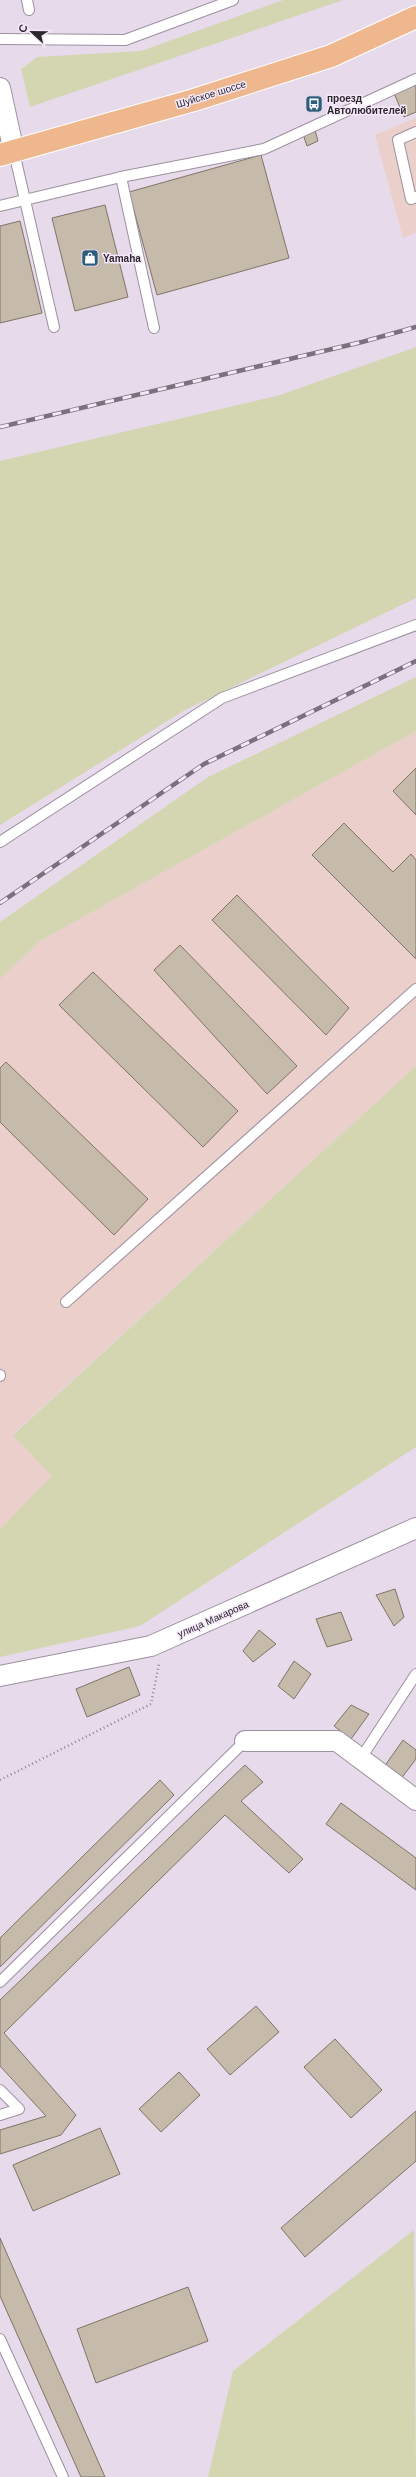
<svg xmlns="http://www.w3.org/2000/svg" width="416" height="2477" font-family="Arial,sans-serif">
<rect width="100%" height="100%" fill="#e7dbeb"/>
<g fill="#eacfcb">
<polygon points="416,118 416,233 403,238 375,135"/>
<polygon points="416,731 416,1066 13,1434 52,1476 0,1529 0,979 40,941"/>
</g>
<g fill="#d3d6b1">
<polygon points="283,0 343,0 30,107 21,69 37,57 141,51"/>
<polygon points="416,347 416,598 185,710 0,825 0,461 280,395"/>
<polygon points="416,677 416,731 40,941 0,979 0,922 208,777"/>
<polygon points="416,1066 416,1447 140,1626 0,1657 0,1529 52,1476 13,1435"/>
<polygon points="414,2230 416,2477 208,2477 233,2371"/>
</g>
<g fill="#c6bbab" stroke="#7f7466">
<polygon points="416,85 416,112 404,117 394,93"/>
<polygon points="315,130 318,141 307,146 303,134"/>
<polygon points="261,155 289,258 157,295 129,192"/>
<polygon points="105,205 128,297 75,311 52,218"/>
<polygon points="20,221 42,313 0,323 0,226"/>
<polygon points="416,768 416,815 393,791"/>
<polygon points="344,823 393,872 411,854 416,860 416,959 312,855"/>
<polygon points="237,895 349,1008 326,1035 212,920"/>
<polygon points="180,945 297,1066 267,1094 154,970"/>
<polygon points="93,972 238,1111 203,1147 59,1005"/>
<polygon points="6,1062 148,1199 114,1235 0,1122 0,1068"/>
<polygon points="395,1589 404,1617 394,1626 376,1595"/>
<polygon points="341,1612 352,1640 327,1647 316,1619"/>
<polygon points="259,1630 276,1644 253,1662 243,1651"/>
<polygon points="294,1661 311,1674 294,1699 278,1686"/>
<polygon points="129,1667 140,1695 87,1717 76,1689"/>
<polygon points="351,1705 369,1714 351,1739 334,1726"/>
<polygon points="403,1740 416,1750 416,1759 400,1780 384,1767"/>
<polygon points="245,1765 263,1782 241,1801 303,1859 289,1873 225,1815 4,2033 76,2115 61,2135 0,2154 0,2130 46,2116 0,2066 0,2000"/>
<polygon points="160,1780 174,1795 0,1967 0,1938"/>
<polygon points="341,1803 416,1858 416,1890 326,1824"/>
<polygon points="256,2006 279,2032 230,2075 207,2049"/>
<polygon points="335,2039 382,2090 351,2118 304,2067"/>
<polygon points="179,2072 200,2095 161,2132 139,2109"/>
<polygon points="416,2111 416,2161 305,2257 281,2228"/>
<polygon points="100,2128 120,2174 33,2211 13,2165"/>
<polygon points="0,2238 105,2477 81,2477 0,2296"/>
<polygon points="188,2287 208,2341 96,2383 77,2329"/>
</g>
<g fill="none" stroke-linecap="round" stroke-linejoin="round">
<defs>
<g id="service">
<polyline points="27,0 29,10"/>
<polyline points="0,39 125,40 233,0"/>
<polyline points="416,132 398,140 411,199 416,197"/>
<polyline points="14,152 54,327"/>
<polyline points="121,177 154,328"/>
<polyline points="0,206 121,177 264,149 416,79"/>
<polyline points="0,842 222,698 416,625"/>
<polyline points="66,1302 416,989"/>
<polyline points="0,1375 0,1376"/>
<polyline points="361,1758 416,1674"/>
<polyline points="0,1982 245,1741"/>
<polyline points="0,2090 19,2109 0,2115"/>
<polyline points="0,2339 63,2477"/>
</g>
<g id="minor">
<polyline points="0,88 14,152"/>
<polyline points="0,1676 151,1646 416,1528"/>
<polyline points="245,1741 337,1741 416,1800"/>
</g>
<polyline id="primary" points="0,155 194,100 331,56 416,17"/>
</defs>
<use href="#service" stroke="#9c909f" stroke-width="12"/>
<use href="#minor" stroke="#9c909f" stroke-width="22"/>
<use href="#primary" stroke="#fff" stroke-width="24"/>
<polyline stroke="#8e8691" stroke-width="2.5" stroke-dasharray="1 3" stroke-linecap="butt" points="0,1780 151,1704 159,1664"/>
<use href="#service" stroke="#fff" stroke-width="10"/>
<use href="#minor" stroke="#fff" stroke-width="20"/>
<use href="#primary" stroke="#eeb78e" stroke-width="22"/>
<defs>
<g id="rail">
<polyline points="0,427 362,342 416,327"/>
<polyline points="0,903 204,764 416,661"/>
</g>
</defs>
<use href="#rail" stroke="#79727c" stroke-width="4.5"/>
<use href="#rail" stroke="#f5e8f9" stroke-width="3" stroke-dasharray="9" stroke-linecap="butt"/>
</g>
<defs>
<symbol id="bus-square" viewBox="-11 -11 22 22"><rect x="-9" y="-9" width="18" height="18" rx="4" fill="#2d5d7b" stroke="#f5e8f9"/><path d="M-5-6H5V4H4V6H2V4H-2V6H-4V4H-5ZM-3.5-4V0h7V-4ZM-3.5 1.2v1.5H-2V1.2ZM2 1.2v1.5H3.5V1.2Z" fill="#fff"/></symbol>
<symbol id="shop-square" viewBox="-11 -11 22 22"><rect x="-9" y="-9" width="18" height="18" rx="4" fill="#2d5d7b" stroke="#f5e8f9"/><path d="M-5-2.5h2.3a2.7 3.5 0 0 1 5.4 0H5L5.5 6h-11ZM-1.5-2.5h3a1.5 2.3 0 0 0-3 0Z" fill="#fff"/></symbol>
</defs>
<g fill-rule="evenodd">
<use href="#bus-square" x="304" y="94" width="20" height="20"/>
<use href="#shop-square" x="80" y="248" width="20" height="20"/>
</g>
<g text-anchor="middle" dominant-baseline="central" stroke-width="3" stroke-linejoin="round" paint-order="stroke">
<g font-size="10" fill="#2c272d" stroke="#f5e8f9">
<text transform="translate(211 94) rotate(-17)">Шуйское шоссе</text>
<text transform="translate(213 1619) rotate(-24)">улица Макарова</text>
</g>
<g font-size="10" font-weight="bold" fill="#2c272d" stroke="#f5e8f9" text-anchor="start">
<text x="327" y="98">проезд<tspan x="327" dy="12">Автолюбителей</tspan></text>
<text x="103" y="258">Yamaha</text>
</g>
</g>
<g transform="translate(32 32) rotate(292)" stroke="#f5e8f9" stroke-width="3" paint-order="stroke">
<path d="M0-3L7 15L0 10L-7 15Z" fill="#2c272d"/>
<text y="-6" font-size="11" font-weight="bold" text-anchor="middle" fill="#2c272d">С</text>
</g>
</svg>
